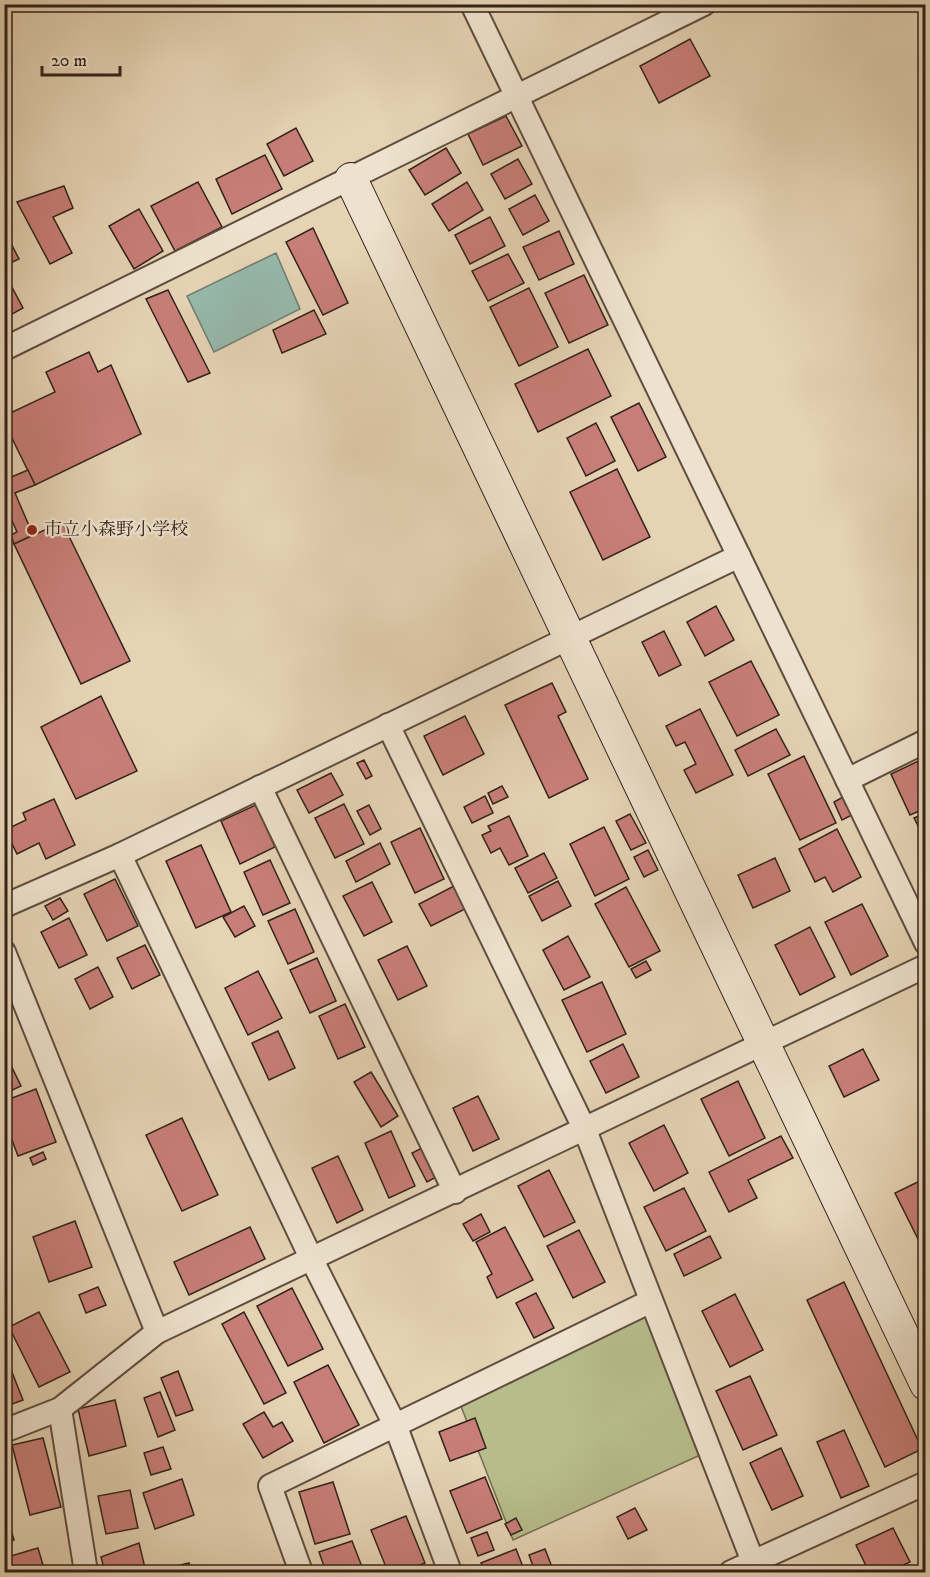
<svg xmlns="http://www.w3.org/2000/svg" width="930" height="1577" font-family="'IM FELL DW Pica','Noto Serif JP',serif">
<rect width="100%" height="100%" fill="#e5d3b4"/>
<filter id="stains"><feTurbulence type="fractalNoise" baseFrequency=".00333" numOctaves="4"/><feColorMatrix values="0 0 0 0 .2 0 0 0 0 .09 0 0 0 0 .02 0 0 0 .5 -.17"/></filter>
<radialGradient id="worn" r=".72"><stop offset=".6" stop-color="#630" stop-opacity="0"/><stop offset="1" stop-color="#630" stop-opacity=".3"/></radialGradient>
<polygon fill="#b7bc8b" stroke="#746f52" stroke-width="1.5" points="651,1301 709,1451 513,1540 457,1396"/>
<polygon fill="#96b8ab" stroke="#6e7c71" stroke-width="1.5" points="276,253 300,309 214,352 187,296"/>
<g fill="#c87e78" stroke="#32221a" stroke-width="1.5">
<polygon points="690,39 710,76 659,103 640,66"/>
<polygon points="506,116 522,146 483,165 468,134"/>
<polygon points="296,128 313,161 284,176 267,144"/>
<polygon points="446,148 461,173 425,195 409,170"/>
<polygon points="265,155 282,189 232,214 216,179"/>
<polygon points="518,159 532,184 505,199 491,174"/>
<polygon points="198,182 222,227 175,251 151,206"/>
<polygon points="467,182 483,210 449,231 432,204"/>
<polygon points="64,186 73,208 53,217 72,253 50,264 17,202"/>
<polygon points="535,195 549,221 523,235 509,209"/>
<polygon points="139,209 163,251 134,269 109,226"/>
<polygon points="490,217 505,246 470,264 455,235"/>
<polygon points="313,228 348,303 323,315 286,242"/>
<polygon points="4,230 19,259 4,266"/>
<polygon points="559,231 574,264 539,280 523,247"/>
<polygon points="508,254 524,283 488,301 472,271"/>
<polygon points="584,275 608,325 569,343 545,293"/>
<polygon points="6,276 23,308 5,318 4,277"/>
<polygon points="529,288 558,347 519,366 490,307"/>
<polygon points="168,290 210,373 188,382 146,299"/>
<polygon points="314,310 326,334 282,353 273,330"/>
<polygon points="588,349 611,396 538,432 515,384"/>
<polygon points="89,352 98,372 111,365 141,434 35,485 4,422 4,416 55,392 46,372"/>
<polygon points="639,403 666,457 638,471 611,417"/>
<polygon points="596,423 615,461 586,476 567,438"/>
<polygon points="617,469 650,537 603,560 570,492"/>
<polygon points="28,470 35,485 15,493 33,535 14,544 11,535 17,532 4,503 4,480"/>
<polygon points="62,522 130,661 81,684 14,544"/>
<polygon points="4,530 12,551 4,554"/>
<polygon points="716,606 734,640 705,656 687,622"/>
<polygon points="664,631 681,665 659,676 642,642"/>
<polygon points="751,661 779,715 737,736 709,682"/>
<polygon points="552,683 566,712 558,716 588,779 549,798 505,705"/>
<polygon points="101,696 137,771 76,799 41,727"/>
<polygon points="700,709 733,775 696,793 684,770 696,764 685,742 676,746 666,726"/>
<polygon points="465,716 484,754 443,775 424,736"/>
<polygon points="776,729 790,755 748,776 735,750"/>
<polygon points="4,738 11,753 4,756"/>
<polygon points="804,756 836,823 800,840 768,774"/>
<polygon points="925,758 926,808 910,815 891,774"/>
<polygon points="364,760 372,776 366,779 357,763"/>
<polygon points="331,773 343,795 309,813 297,790"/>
<polygon points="502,786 508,797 493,804 488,793"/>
<polygon points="485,796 493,813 472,823 464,807"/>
<polygon points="843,797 852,815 842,820 834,802"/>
<polygon points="54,799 75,845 46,859 39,843 17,854 5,830 26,820 23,813"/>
<polygon points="344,804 364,844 335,858 315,818"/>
<polygon points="256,805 275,847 240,864 221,821"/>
<polygon points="369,805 381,829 370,835 357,811"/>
<polygon points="926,813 926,842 914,818"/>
<polygon points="630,814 646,843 631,850 616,821"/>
<polygon points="509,816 528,856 509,865 500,848 491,853 482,835 491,831 488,826"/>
<polygon points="604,827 629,879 595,896 570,844"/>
<polygon points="420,828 444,879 415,893 391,842"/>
<polygon points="837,829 861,877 833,892 825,877 815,882 799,849"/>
<polygon points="380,843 390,864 356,882 346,861"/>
<polygon points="201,845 231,912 196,928 166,861"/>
<polygon points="648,850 658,870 644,877 634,857"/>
<polygon points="544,853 557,878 528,893 515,868"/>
<polygon points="775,858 790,891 753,908 738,875"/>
<polygon points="270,860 290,903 263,915 244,872"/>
<polygon points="115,879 138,926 107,941 84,894"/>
<polygon points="558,881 571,906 542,921 529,896"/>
<polygon points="372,882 392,922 364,936 343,896"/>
<polygon points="454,886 465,909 431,926 419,904"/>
<polygon points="626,887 660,951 629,967 595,904"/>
<polygon points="60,898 68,911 53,920 45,906"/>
<polygon points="862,904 888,956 851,975 825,922"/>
<polygon points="244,906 255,926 235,937 223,917"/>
<polygon points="295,909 314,952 288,964 268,921"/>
<polygon points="69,918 87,955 59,968 41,932"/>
<polygon points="810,927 835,977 800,995 775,945"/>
<polygon points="568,936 590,977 564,990 543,950"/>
<polygon points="145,945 160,975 132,989 117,958"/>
<polygon points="407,946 427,986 398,1000 378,960"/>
<polygon points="317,958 336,1001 310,1013 290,970"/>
<polygon points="646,961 651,970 636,978 631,969"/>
<polygon points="98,967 113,997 90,1009 75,979"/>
<polygon points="258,971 282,1018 248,1035 225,988"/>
<polygon points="602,982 626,1034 587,1052 562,1000"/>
<polygon points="345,1004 365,1047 338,1059 319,1016"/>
<polygon points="278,1031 295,1068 269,1080 252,1043"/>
<polygon points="623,1044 639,1077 606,1093 590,1061"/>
<polygon points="863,1049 879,1080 844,1097 829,1066"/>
<polygon points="4,1051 21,1086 4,1094"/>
<polygon points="371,1072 398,1116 381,1127 354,1082"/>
<polygon points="738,1081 765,1138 729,1156 701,1099"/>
<polygon points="36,1089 56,1142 18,1156 4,1119 4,1101"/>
<polygon points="478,1096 499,1139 473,1151 453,1108"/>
<polygon points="182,1118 218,1195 182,1211 146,1135"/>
<polygon points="664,1125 688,1173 654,1191 629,1143"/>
<polygon points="391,1131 415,1186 389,1198 365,1143"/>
<polygon points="781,1136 793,1158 748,1180 757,1198 729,1212 709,1172"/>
<polygon points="426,1146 440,1175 427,1182 412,1153"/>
<polygon points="43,1152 46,1159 33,1165 30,1158"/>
<polygon points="338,1156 363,1210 337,1223 312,1168"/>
<polygon points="549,1170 575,1222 544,1237 518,1186"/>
<polygon points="926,1178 926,1240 920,1243 895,1193"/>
<polygon points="684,1188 706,1231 666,1251 644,1207"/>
<polygon points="481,1214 490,1232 473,1241 463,1224"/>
<polygon points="75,1221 92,1267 49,1282 33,1237"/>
<polygon points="4,1222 11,1231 4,1235"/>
<polygon points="250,1227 265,1259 189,1295 174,1262"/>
<polygon points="505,1227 533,1280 497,1298 487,1277 492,1274 476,1242"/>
<polygon points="579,1230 605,1282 573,1298 547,1246"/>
<polygon points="710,1236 721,1258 684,1276 674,1254"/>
<polygon points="926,1265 926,1282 919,1268"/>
<polygon points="844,1282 922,1449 885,1467 807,1300"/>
<polygon points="98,1287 106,1305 86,1313 79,1295"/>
<polygon points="292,1288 323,1349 288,1366 257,1306"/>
<polygon points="536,1293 554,1328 534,1338 516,1303"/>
<polygon points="735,1294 763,1350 730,1367 702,1311"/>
<polygon points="39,1312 70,1372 39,1387 9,1327"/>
<polygon points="244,1312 286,1393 264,1404 222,1324"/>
<polygon points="4,1352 23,1400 4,1407"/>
<polygon points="328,1365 359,1425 324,1443 294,1382"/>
<polygon points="178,1371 193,1410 176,1416 161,1378"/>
<polygon points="750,1376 777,1435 743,1450 716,1391"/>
<polygon points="160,1392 175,1430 158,1437 144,1398"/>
<polygon points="115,1400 126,1446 89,1456 78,1409"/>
<polygon points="264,1412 273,1427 282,1422 293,1441 263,1458 243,1424"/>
<polygon points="475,1418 486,1448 450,1461 439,1432"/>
<polygon points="844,1430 869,1486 841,1498 817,1442"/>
<polygon points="43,1438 61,1507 30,1515 12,1445"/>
<polygon points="163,1447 171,1469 151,1475 144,1453"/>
<polygon points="781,1448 803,1496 772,1510 750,1463"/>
<polygon points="485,1477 502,1519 467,1533 450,1491"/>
<polygon points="182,1479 194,1515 155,1529 143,1493"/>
<polygon points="333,1482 350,1534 315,1544 299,1492"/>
<polygon points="130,1490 138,1528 106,1534 98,1496"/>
<polygon points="4,1507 14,1540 4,1543"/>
<polygon points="635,1508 647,1530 628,1539 617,1517"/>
<polygon points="406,1516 425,1563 402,1572 388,1572 371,1530"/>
<polygon points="516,1518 522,1530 511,1535 505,1524"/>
<polygon points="893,1528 910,1562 889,1572 869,1572 856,1545"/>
<polygon points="487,1532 494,1550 478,1556 471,1538"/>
<polygon points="352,1541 364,1572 326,1572 319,1552"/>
<polygon points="139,1543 146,1572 105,1572 101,1557"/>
<polygon points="38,1548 45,1572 4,1572 4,1558"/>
<polygon points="516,1549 525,1572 485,1572 481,1563"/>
<polygon points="545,1549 552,1567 535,1572 529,1555"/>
<polygon points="189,1563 191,1572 155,1572 155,1571"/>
</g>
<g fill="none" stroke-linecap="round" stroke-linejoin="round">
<defs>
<g id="street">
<polyline points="472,4 926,943"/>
<polyline points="4,349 704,4"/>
<polyline points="388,725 585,1130 757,1572"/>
<polyline points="847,780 926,741"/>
<polyline points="260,787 455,1192"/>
<polyline points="120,855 312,1260 396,1427 450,1572"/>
<polyline points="4,906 120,855 739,556"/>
<polyline points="4,952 157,1332"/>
<polyline points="60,1409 86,1572"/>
<polyline points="4,1431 60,1409 157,1332 926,966"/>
<polyline points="301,1572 270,1486 651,1301"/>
<polyline points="731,1572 926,1483"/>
</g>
<polyline id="secondary" points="351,179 926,1384"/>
</defs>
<use href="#street" stroke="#5f4e40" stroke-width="26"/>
<use href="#secondary" stroke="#32221a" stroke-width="34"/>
<use href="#street" stroke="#eee2ce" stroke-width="22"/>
<use href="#secondary" stroke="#eee2ce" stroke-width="32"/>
</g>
<circle fill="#8f2418" stroke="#eee2ce" stroke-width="2" cx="32" cy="530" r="6"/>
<g text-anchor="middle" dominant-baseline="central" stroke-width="4.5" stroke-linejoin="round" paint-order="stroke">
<g font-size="18" fill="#32221a" stroke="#eee2ce" text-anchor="start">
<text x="44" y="530">市立小森野小学校</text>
</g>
</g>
<rect width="930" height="1577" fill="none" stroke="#e5d3b4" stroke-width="24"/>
<rect x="6" y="6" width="918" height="1565" fill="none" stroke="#32221a" stroke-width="3"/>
<rect x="12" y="12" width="906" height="1553" fill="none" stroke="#32221a" stroke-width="1.5"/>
<path d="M42 66v9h78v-9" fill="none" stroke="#32221a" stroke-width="3"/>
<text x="51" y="66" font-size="18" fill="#32221a" stroke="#eee2ce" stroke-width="4.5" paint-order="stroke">20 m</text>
<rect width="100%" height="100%" filter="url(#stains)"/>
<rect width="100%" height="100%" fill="url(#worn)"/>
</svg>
